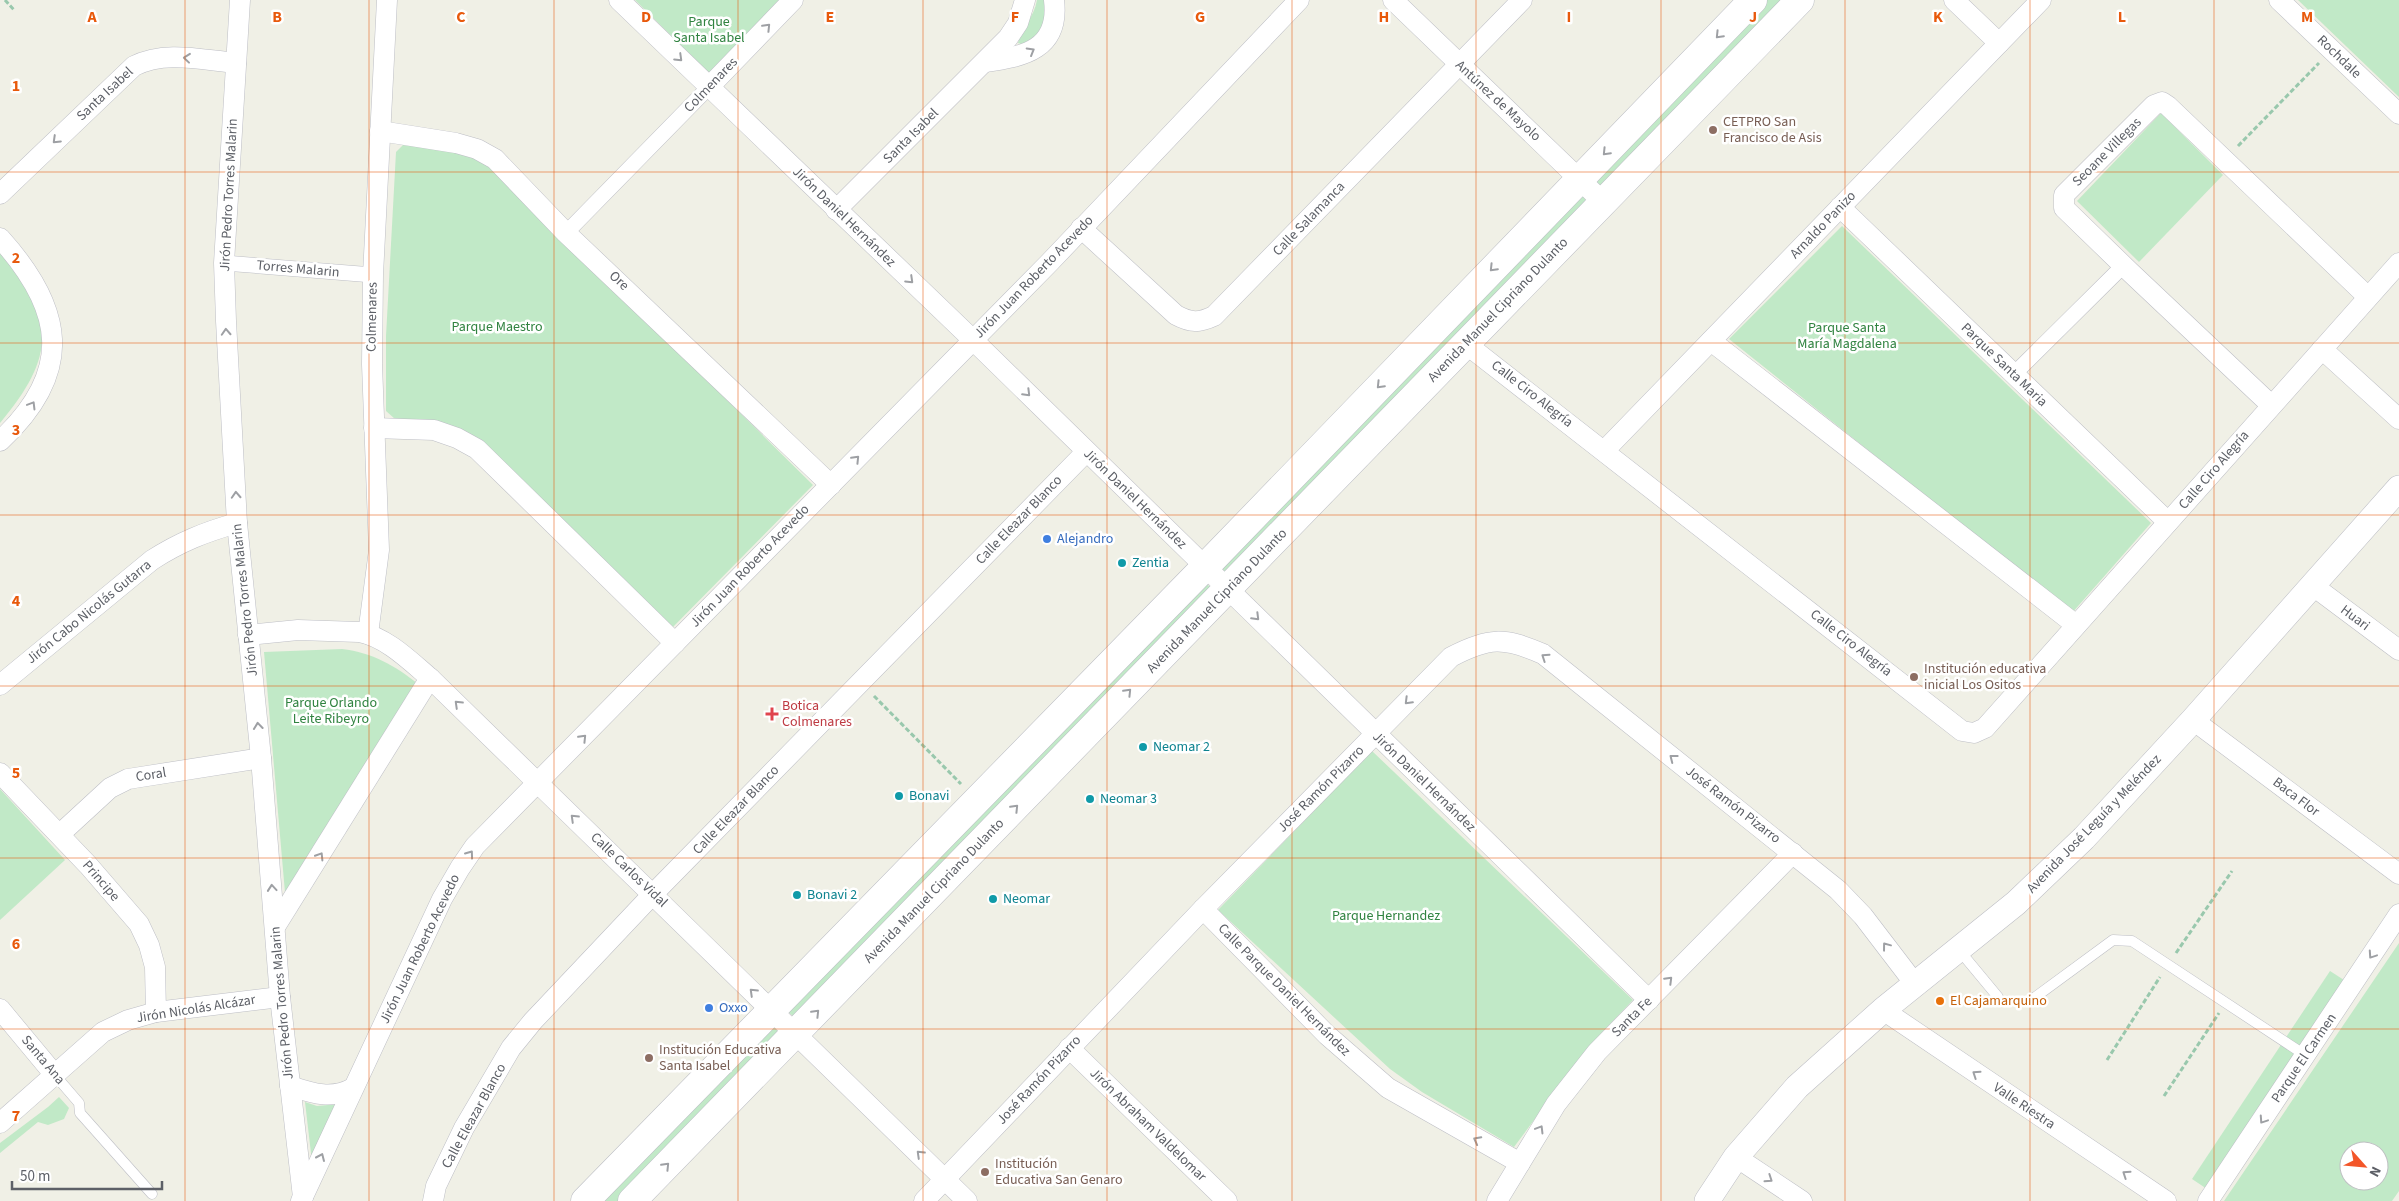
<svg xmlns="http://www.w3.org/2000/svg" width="2399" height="1201" font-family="'Source Sans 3',sans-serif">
<rect width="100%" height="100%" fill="#f0f0e6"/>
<g fill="#c1e9c7" fill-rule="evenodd">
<polygon points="635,0 779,0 709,73"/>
<path d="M1037,0H1051L1045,31L1024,45L1018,43C1021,28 1034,18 1037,0Z"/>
<polygon points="1765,0 1788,0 1607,187 1599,185 1595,179"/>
<polygon points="2298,0 2399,0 2399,97"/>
<polygon points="2161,113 2223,175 2139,262 2077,201"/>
<path d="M403,145C437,149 462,149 491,167L813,485L673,627L493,452L395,419L386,411V336L396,152Z"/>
<polygon points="1583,196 1586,200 1586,207 1232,576 1218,568"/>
<polygon points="1842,226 2151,523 2072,613 1729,339"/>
<path d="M0,253C59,316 54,359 0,423Z"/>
<polygon points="1205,583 1212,588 794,1017 787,1011"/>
<path d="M342,649C373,653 394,665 418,684L286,904L264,652Z"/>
<polygon points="1372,751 1633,1000 1590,1045 1514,1147 1422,1092 1390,1069 1218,910"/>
<polygon points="0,789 65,860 0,920"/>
<path d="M2399,943V1191L2392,1201H2224ZM2349,1151H2379V1181H2349Z"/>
<polygon points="2330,971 2344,980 2207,1189 2192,1179"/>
<polygon points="774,1026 779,1030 779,1036 618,1201 595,1201"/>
<polygon points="59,1097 69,1108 64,1119 48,1125 38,1122 0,1153 0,1143 48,1107"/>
<polygon points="305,1102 317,1106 339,1104 312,1162"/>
</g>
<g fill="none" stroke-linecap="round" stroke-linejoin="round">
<defs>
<g id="service">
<polyline points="1959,950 1998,997"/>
<polyline points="2034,998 2113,940 2132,941 2305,1055"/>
<polyline points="54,1074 79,1103 80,1113 152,1194"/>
</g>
<g id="pedestrian">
<polyline points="566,233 709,87"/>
<polyline points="224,263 373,275"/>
<polyline points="2014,374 2123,266"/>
</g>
<g id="minor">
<polyline points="240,0 224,263 226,321 237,523 261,758 280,997 303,1197"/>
<polyline points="619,0 973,340 1649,1000"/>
<polyline points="1393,0 1603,202"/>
<polyline points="1954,0 1999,43"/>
<polyline points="2279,0 2399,114"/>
<path d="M985,62C1024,57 1060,49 1054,0"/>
<polyline points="709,87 793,0"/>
<polyline points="380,131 456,143 477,149 495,159 566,233 831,485"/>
<path d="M0,194L134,66C165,50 202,60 236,63"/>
<polyline points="1840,207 2168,522"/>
<polyline points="836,210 1008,38 1018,23 1025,0"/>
<path d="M1081,228L1176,315C1191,323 1199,323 1214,316L1522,0"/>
<path d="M0,238C65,310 74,372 0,441"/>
<polyline points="1711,341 2076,625"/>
<polyline points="1466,344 1962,731 1974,733 1985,728 2399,263"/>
<polyline points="2322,349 2399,419"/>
<polyline points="2271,405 2130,272 2064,208 2064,195 2154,105 2162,102 2168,106 2368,297"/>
<polyline points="374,428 434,430 457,438 477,449 675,643"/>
<polyline points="1605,450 2041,0"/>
<polyline points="2312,585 2399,650"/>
<polyline points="368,634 379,550 372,364 373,275 387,0"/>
<path d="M248,635L298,630L359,632C386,637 409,660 430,678L967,1201"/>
<path d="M0,685L152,560C180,542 205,532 237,523"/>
<polyline points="2193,720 2399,874"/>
<polyline points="0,773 88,865 139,924 149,945 155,967 156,1012"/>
<polyline points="60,834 110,788 128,779 261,758"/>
<polyline points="1203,909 1327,1035 1388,1088 1520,1163"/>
<polyline points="275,927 430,678"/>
<polyline points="0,1009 54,1074"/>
<polyline points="1883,1010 2166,1201"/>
<polyline points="1069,1048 1227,1201"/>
<path d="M290,1086C312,1093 331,1100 353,1088"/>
<polyline points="0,1123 103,1032 128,1020 156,1012 280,997"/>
<polyline points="1736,1157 1802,1201"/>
<polyline points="301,1201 442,899 460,868 475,846 1049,263 1299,0"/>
<polyline points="433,1201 436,1186 464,1128 511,1048 533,1021 653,894 1086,452"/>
<path d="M924,1201L1203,909L1451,657C1489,637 1504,637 1543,654L1838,890L1863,916L1915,984"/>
<polyline points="1497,1201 1556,1104 1597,1052 1793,853"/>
<polyline points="2208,1201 2399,914"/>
</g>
<polyline id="tertiary" points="1707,1201 1736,1157 1797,1087 1883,1010 2016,903 2084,838 2193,720 2399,488"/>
<g id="secondary">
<polyline points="585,1201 1205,567 1753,0"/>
<polyline points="632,1201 1800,0"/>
</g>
</defs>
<use href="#service" stroke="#bdbec5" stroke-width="11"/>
<use href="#pedestrian" stroke="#bdbec5" stroke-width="16"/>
<use href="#minor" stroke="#bdbec5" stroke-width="21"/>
<use href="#tertiary" stroke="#bdbec5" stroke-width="26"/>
<use href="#secondary" stroke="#bbbdc4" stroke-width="29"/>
<g stroke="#99c8ad" stroke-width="3" stroke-dasharray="5 2.5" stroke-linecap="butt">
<polyline points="5,0 14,10"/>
<polyline points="2238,146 2319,63"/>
<polyline points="874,696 961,784"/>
<polyline points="2176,953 2232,871"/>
<polyline points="2107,1060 2160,977"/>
<polyline points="2164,1096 2219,1013"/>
</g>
<use href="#service" stroke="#fff" stroke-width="10"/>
<use href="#pedestrian" stroke="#fff" stroke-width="15"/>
<use href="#minor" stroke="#fff" stroke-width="20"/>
<use href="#tertiary" stroke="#fff" stroke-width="25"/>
<use href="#secondary" stroke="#fff" stroke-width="28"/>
</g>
<defs><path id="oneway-chevron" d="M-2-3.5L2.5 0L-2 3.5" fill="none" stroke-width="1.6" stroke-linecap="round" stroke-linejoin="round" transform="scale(1.25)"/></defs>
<g stroke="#9ea0a4">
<use href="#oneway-chevron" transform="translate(767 27) rotate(-46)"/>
<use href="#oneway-chevron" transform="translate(1719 35) rotate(134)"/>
<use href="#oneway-chevron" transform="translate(1031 51) rotate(-30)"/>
<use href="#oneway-chevron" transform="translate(187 58) rotate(-174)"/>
<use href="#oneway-chevron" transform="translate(679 58) rotate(44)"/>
<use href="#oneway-chevron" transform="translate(56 140) rotate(136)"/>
<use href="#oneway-chevron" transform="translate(1606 152) rotate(134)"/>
<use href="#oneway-chevron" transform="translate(1493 268) rotate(134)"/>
<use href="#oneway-chevron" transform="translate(910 280) rotate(44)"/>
<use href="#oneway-chevron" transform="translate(226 332) rotate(-93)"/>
<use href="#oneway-chevron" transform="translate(1380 385) rotate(134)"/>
<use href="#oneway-chevron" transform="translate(1027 393) rotate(45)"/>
<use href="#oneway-chevron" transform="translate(32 405) rotate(-59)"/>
<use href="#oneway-chevron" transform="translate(856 459) rotate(-46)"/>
<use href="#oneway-chevron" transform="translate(236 495) rotate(-93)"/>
<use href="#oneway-chevron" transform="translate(1256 617) rotate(45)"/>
<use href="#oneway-chevron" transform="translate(1545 657) rotate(-146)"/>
<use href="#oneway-chevron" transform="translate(1128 692) rotate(-46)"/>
<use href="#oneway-chevron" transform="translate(1408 701) rotate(135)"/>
<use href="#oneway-chevron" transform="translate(458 704) rotate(-136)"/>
<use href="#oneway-chevron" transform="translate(258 726) rotate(-96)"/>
<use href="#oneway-chevron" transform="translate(583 738) rotate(-46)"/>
<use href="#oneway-chevron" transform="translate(1673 758) rotate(-142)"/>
<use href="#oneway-chevron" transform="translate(1015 808) rotate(-46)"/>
<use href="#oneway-chevron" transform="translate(574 818) rotate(-136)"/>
<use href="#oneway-chevron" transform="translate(470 854) rotate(-54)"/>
<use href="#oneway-chevron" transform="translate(320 856) rotate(-58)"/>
<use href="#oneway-chevron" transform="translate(272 888) rotate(-95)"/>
<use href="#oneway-chevron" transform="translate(1886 946) rotate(-127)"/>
<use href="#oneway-chevron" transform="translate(2372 955) rotate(124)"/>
<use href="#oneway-chevron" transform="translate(1669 980) rotate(-45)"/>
<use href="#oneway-chevron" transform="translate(753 992) rotate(-136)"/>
<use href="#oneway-chevron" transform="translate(816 1013) rotate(-46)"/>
<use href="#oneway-chevron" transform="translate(1976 1074) rotate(-146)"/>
<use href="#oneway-chevron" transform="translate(2263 1120) rotate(124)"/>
<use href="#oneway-chevron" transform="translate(1540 1129) rotate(-59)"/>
<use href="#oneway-chevron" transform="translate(1477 1140) rotate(-152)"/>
<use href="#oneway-chevron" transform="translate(920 1154) rotate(-136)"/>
<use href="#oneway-chevron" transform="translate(321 1157) rotate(-66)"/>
<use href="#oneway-chevron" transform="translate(666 1166) rotate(-46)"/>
<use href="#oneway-chevron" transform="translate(2126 1174) rotate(-146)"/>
<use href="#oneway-chevron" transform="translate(1769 1179) rotate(34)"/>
</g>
<path fill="none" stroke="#e8590c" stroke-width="1" stroke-opacity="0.55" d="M185,0V1201M369,0V1201M554,0V1201M738,0V1201M923,0V1201M1107,0V1201M1292,0V1201M1476,0V1201M1661,0V1201M1845,0V1201M2030,0V1201M2214,0V1201M0,172H2399M0,343H2399M0,515H2399M0,686H2399M0,858H2399M0,1029H2399"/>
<g fill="#8d6e63" stroke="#fff" stroke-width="2">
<circle cx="1713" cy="130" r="5"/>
<circle cx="1914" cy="677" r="5"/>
<circle cx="649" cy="1058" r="5"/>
<circle cx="985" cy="1172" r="5"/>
</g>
<g fill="#3f7fe0" stroke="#fff" stroke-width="2">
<circle cx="1047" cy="539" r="5"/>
<circle cx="709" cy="1008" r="5"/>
</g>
<g fill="#0f9aa8" stroke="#fff" stroke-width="2">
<circle cx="1122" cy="563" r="5"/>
<circle cx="1143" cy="747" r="5"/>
<circle cx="899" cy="796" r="5"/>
<circle cx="1090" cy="799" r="5"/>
<circle cx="797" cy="895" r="5"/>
<circle cx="993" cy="899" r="5"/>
</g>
<path fill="#e0444e" stroke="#fff" stroke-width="2" d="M769.5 706.5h5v5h5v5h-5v5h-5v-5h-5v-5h5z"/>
<circle fill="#e8710a" stroke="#fff" stroke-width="2" cx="1940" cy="1001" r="5"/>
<g text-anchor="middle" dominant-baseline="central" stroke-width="5" stroke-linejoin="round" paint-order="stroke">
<g font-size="14" fill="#308340" stroke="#fff">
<text x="709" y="22">Parque<tspan x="709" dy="16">Santa Isabel</tspan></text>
<text x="497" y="327">Parque Maestro</text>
<text x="1847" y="328">Parque Santa<tspan x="1847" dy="16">María Magdalena</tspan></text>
<text x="331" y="703">Parque Orlando<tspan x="331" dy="16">Leite Ribeyro</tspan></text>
<text x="1386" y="916">Parque Hernandez</text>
</g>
<g font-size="14" fill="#5d6067" stroke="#fff">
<text transform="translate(2339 57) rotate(44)">Rochdale</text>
<text transform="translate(711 85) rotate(-46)">Colmenares</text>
<text transform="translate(105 94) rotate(-43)">Santa Isabel</text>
<text transform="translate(1498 101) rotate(43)">Antúnez de Mayolo</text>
<text transform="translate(911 136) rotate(-45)">Santa Isabel</text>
<text transform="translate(2107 152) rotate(-45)">Seoane Villegas</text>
<text transform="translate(229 195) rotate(-87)">Jirón Pedro Torres Malarin</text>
<text transform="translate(844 217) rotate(44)">Jirón Daniel Hernández</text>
<text transform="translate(1309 219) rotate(-46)">Calle Salamanca</text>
<text transform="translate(1823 225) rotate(-46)">Arnaldo Panizo</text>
<text transform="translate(298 269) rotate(5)">Torres Malarin</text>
<text transform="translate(1034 277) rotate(-46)">Jirón Juan Roberto Acevedo</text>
<text transform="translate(619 281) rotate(43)">Ore</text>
<text transform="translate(1498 310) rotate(-46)">Avenida Manuel Cipriano Dulanto</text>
<text transform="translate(372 317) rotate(-89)">Colmenares</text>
<text transform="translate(2004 365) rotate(44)">Parque Santa Maria</text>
<text transform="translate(1532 394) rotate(38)">Calle Ciro Alegría</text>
<text transform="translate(2214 470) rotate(-49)">Calle Ciro Alegría</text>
<text transform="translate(1135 499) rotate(44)">Jirón Daniel Hernández</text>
<text transform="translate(1019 520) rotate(-46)">Calle Eleazar Blanco</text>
<text transform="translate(750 566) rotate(-46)">Jirón Juan Roberto Acevedo</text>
<text transform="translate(245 600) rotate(-96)">Jirón Pedro Torres Malarin</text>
<text transform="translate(1217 601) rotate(-46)">Avenida Manuel Cipriano Dulanto</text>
<text transform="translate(89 612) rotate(-39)">Jirón Cabo Nicolás Gutarra</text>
<text transform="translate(2355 618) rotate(37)">Huari</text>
<text transform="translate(1851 643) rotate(38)">Calle Ciro Alegría</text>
<text transform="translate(151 775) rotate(-9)">Coral</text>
<text transform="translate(1424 782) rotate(44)">Jirón Daniel Hernández</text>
<text transform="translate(1321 789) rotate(-45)">José Ramón Pizarro</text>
<text transform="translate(2296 797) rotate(37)">Baca Flor</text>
<text transform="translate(1733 805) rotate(38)">José Ramón Pizarro</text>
<text transform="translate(736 810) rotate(-46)">Calle Eleazar Blanco</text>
<text transform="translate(2094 824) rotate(-46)">Avenida José Leguía y Meléndez</text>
<text transform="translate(629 870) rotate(44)">Calle Carlos Vidal</text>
<text transform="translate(101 881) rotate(49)">Principe</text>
<text transform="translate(934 891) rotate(-46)">Avenida Manuel Cipriano Dulanto</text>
<text transform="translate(420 949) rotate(-64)">Jirón Juan Roberto Acevedo</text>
<text transform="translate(1284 990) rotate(45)">Calle Parque Daniel Hernández</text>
<text transform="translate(282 1003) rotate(-95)">Jirón Pedro Torres Malarin</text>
<text transform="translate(196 1009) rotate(-9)">Jirón Nicolás Alcázar</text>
<text transform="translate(1632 1017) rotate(-45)">Santa Fe</text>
<text transform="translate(2304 1058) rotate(-56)">Parque El Carmen</text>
<text transform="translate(43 1060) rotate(50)">Santa Ana</text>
<text transform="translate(1039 1080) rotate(-47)">José Ramón Pizarro</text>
<text transform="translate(2024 1106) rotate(34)">Valle Riestra</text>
<text transform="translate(474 1116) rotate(-61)">Calle Eleazar Blanco</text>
<text transform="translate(1148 1125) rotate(44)">Jirón Abraham Valdelomar</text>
</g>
<g font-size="14" fill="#785e54" stroke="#fff" text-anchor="start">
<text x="1723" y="122">CETPRO San<tspan x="1723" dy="16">Francisco de Asis</tspan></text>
<text x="1924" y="669">Institución educativa<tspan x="1924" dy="16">inicial Los Ositos</tspan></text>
<text x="659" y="1050">Institución Educativa<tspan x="659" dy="16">Santa Isabel</tspan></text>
<text x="995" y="1164">Institución<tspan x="995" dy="16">Educativa San Genaro</tspan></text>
</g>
<g font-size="14" fill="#366cbe" stroke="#fff" text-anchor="start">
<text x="1057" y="539">Alejandro</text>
<text x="719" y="1008">Oxxo</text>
</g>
<g font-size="14" fill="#0d838f" stroke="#fff" text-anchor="start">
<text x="1132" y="563">Zentia</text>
<text x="1153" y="747">Neomar 2</text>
<text x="909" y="796">Bonavi</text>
<text x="1100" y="799">Neomar 3</text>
<text x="807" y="895">Bonavi 2</text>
<text x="1003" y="899">Neomar</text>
</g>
<g font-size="14" fill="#be3a42" stroke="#fff" text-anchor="start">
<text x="782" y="706">Botica<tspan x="782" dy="16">Colmenares</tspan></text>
</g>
<g font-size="14" fill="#c56008" stroke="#fff" text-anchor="start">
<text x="1950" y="1001">El Cajamarquino</text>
</g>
</g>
<g font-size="16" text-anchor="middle" font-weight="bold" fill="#e8590c" stroke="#fff" stroke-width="5" stroke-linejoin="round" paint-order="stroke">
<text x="92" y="22">A</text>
<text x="277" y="22">B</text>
<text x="461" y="22">C</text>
<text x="646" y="22">D</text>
<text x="830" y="22">E</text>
<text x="1015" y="22">F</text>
<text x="1200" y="22">G</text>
<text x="1384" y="22">H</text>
<text x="1569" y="22">I</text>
<text x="1753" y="22">J</text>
<text x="1938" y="22">K</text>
<text x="2122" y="22">L</text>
<text x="2307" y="22">M</text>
<text x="16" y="91">1</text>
<text x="16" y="263">2</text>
<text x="16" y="435">3</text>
<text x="16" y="606">4</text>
<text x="16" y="778">5</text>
<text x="16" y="949">6</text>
<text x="16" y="1121">7</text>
</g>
<g transform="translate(2364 1166) rotate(117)"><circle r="24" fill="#ffffff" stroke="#bebfc2"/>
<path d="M0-4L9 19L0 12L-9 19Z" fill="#f35629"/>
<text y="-8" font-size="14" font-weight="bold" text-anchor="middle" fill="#5d6067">N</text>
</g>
<path d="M12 1181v8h150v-8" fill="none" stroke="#5d6067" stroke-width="2.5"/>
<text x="20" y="1181" font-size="15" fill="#5d6067" stroke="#ffffff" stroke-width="4" paint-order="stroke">50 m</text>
</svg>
